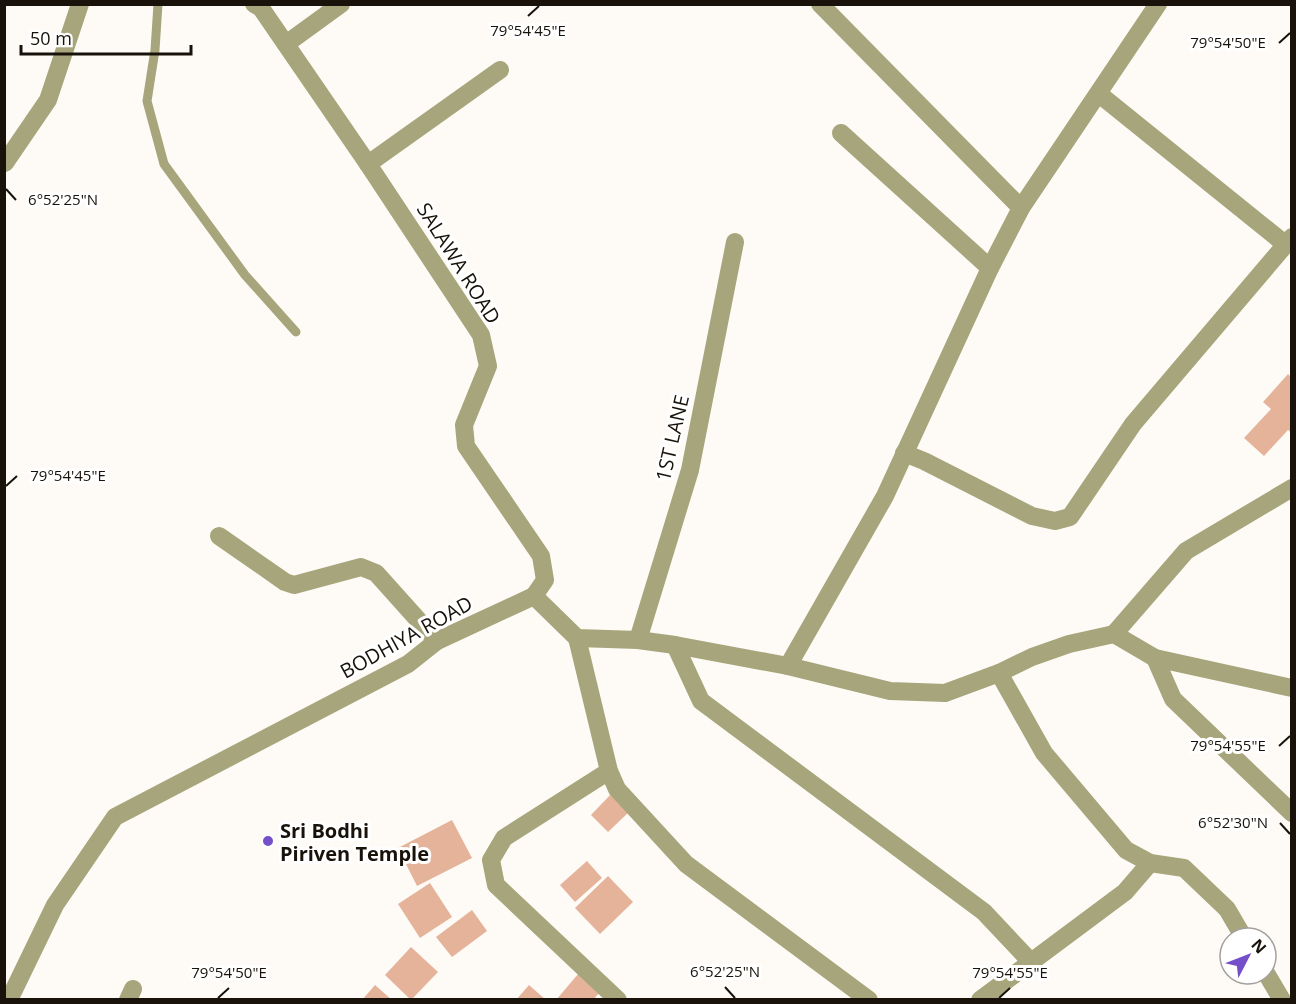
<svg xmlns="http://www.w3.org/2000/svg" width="1296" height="1004" font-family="'Open Sans',sans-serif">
<rect width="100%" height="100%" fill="#fefbf6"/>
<g fill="#e5b39a">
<polygon points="1288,374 1292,378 1292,433 1288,430 1264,456 1244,438 1271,409 1263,402"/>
<polygon points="613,792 631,810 608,832 591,815"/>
<polygon points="452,820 472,858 417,886 398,848"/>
<polygon points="587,861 602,878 575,902 560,885"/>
<polygon points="608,876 633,902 600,934 575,908"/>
<polygon points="430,883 452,917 420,938 398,904"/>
<polygon points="472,910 487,931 452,957 436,937"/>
<polygon points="411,947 438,972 411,1000 385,975"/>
<polygon points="579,973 600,992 593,1000 556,1000"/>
<polygon points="375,985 392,1000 362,1000"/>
<polygon points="529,985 546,1000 516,1000"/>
</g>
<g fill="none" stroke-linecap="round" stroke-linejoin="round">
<polyline stroke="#a7a57b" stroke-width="9" points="158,4 155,50 147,101 164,164 245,275 296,332"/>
<g stroke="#a7a57b" stroke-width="18">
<polyline points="254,4 261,8 368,164 481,335 488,366 464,425 466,446 541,556 545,580 534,596"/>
<polyline points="820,4 1021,208"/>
<polyline points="286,44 341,4"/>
<polyline points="1099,94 1285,244"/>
<polyline points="841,133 990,268"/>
<polyline points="5,163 48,100 80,4"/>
<polyline points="368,164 500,70"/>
<polyline points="904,453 924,461 1032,516 1055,521 1070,517 1133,424 1292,237"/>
<polyline points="219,536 285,582 294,585 361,567 376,573 437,641"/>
<polyline points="1114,634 1186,551 1292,488"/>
<polyline points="577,638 609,771 617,789 686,864 869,1000"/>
<polyline points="638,640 690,470 735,242"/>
<polyline points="675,645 701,701 984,912 1031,962"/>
<polyline points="1155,658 1173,699 1292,813"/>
<polyline points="788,666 885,496 990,268 1021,208 1158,4"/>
<polyline points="999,673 1044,753 1126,850 1150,863 1184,868 1227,909 1244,938"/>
<polyline points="609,771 504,838 491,860 496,885 618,1000"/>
<polyline points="1266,973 1282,1000"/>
<polyline points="9,1000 55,905 115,817 408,664 437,641 534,596 577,638 638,640 675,645 788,666 890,691 945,693 999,673 1032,657 1069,644 1114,634 1155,658 1292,688"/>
<polyline points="128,1000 133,989"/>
<polyline points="980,1000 1125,892 1150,863"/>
</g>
</g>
<path fill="none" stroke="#18120b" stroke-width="2" d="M528,16L539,6M1279,43L1290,33M6,189L16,200M6,486L17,476M1279,746L1290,736M1280,823L1290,834M725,987L735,998M218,998L229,988M999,998L1010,988"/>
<circle fill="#744fc9" stroke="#fff" stroke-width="2" cx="268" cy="841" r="6"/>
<g text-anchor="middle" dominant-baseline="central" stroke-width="6" stroke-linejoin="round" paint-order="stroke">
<g font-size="20" fill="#18120b" stroke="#fff">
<text transform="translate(459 263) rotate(58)">SALAWA ROAD</text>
<text transform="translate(672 438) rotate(-77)">1ST LANE</text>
<text transform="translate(406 637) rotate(-29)">BODHIYA ROAD</text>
</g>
<g font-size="20" font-weight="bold" fill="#18120b" stroke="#fff" text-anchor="start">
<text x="280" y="830">Sri Bodhi<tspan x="280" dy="23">Piriven Temple</tspan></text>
</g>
</g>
<g font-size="15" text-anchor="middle" fill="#18120b" stroke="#fff" stroke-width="6" stroke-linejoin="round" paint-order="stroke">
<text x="528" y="36">79°54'45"E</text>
<text x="1228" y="48">79°54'50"E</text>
<text x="63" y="205">6°52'25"N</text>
<text x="68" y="481">79°54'45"E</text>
<text x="1228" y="751">79°54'55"E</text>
<text x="1233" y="828">6°52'30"N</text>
<text x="725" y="977">6°52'25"N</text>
<text x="229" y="978">79°54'50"E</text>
<text x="1010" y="978">79°54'55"E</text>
</g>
<rect width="1296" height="1004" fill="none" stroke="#18120b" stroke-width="12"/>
<g transform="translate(1248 956) rotate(48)"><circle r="28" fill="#ffffff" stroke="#a3a09d" stroke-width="1.5"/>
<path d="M0-4.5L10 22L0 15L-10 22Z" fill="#744fc9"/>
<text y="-9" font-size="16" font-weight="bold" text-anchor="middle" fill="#18120b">N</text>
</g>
<path d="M21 45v9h170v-9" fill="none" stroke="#18120b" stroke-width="3"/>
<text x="30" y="45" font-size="18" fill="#18120b" stroke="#ffffff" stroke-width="4.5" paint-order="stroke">50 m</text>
</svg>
